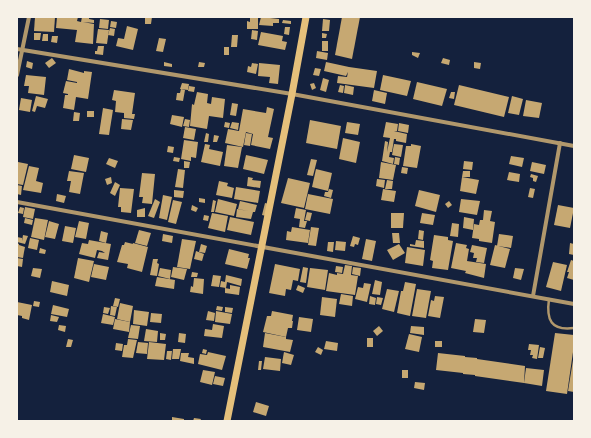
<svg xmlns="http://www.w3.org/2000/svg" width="591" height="438" font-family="'Archivo Narrow',sans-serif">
<rect width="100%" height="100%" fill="#14213d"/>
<g fill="#c6a872">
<polygon points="35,17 55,17 54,32 34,31"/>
<polygon points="57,17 78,17 77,21 81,22 82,17 89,17 89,19 94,20 94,23 83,22 94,24 93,44 75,42 77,30 56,28"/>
<polygon points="145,17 152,17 151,24 145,24"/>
<polygon points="250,17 258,17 258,29 247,29 247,21 250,22"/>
<polygon points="261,17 279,19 279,23 273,23 273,26 259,25"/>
<polygon points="342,17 360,17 352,59 335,55"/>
<polygon points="100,19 109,20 108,29 99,28"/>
<polygon points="323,19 330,20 329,31 322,31"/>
<polygon points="283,20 291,21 291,24 282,23"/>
<polygon points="111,21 117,22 116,28 110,27"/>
<polygon points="127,26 138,29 133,50 116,46 118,38 124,39"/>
<polygon points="285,27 290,27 289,35 284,34"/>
<polygon points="110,28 115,29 114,36 108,35"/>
<polygon points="98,29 109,30 107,44 96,43"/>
<polygon points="252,30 258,31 257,40 251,39"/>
<polygon points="261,32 283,36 282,41 287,42 285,50 258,45"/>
<polygon points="34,33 41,33 40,40 34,40"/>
<polygon points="322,33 327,34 326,38 322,38"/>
<polygon points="43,34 48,34 48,41 42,41"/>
<polygon points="232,35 238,35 237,47 231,47"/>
<polygon points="52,36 58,36 57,43 51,42"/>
<polygon points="159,38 166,39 163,52 156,51"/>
<rect x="322" y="41" width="6" height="10"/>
<polygon points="98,46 104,46 103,55 95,54 95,51 97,51"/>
<rect x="224" y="47" width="5" height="8"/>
<polygon points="317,51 328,53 327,60 316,58"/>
<polygon points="412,52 420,53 418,58 412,55"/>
<polygon points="52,58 56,63 49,68 45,63"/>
<polygon points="443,58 450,60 449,65 441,63"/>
<polygon points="27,61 33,63 32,69 26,67"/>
<polygon points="164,62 172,64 172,67 164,66"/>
<polygon points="199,62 205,63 204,67 198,67"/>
<polygon points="326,62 349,67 377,71 374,88 337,83 338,76 347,77 348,72 346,76 324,71"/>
<polygon points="474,62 481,63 480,69 474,68"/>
<polygon points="252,63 258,64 256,74 247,72 248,66 251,67"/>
<polygon points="259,63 280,65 278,84 269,83 270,77 258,76"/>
<polygon points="315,68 321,69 319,76 313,75"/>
<polygon points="69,69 84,73 84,71 92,72 88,99 76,97 74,110 63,108 65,95 68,95 68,94 63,93 66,81 77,83 77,82 67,80"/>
<polygon points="26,75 46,77 44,95 28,93 29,86 24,86"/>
<polygon points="383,75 411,81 407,96 380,90"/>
<polygon points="323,78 329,80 326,92 320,90"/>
<polygon points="417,82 447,89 442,106 413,99"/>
<polygon points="182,83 189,84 188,90 180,89"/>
<polygon points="314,83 316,88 312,90 310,84"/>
<polygon points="340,85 344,86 343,93 338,92"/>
<polygon points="345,85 354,87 353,95 344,93"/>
<polygon points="459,85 509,97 504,117 454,105"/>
<polygon points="189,86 195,87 194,92 188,91"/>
<polygon points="181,89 185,90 183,101 176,100 177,93 180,93"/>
<polygon points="114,90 135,93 132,114 135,114 134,119 124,118 124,113 115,112 116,101 112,100"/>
<polygon points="374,90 387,93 385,104 372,101"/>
<polygon points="197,92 208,94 207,103 211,104 212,97 225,99 223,118 209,116 207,129 190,126 192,104 194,105"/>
<polygon points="451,92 455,92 454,99 449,98"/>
<polygon points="36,96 48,99 45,108 37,106 35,112 32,111"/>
<polygon points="512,96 523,99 519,115 508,113"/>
<polygon points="21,98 32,100 30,112 19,110"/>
<polygon points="526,100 542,103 539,118 523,116"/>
<polygon points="232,103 238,104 236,116 230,115"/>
<polygon points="267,107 274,109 268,137 273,138 270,149 251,145 253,134 246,132 243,147 225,143 228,129 239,131 243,109 266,113"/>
<polygon points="103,108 113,110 109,135 99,134"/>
<rect x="87" y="111" width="7" height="6"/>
<polygon points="74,112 80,113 79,121 73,121"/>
<polygon points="172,115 184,117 182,127 170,124"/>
<polygon points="122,119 133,120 131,130 121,129"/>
<polygon points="185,119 190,120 189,127 183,126"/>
<polygon points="310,120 341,126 337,149 306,143"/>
<polygon points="225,122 230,123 229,128 224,127"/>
<polygon points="232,122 239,123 238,130 230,128"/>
<polygon points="347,122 360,124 358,135 345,133"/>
<polygon points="386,122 398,124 397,131 394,131 407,134 406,143 396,141 396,139 394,139 392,152 390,152 389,157 394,158 393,164 382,161 385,141 388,142 387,152 390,138 383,137"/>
<polygon points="399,123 409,125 408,133 398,131"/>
<polygon points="185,127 196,129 194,140 183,138"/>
<polygon points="206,133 209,134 208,142 204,142"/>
<polygon points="246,133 252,134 250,146 244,145"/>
<polygon points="214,135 219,136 217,142 213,142"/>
<polygon points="343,138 360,142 356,163 339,159"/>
<polygon points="184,140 198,142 196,158 191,157 191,161 181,159"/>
<polygon points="205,144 210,145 209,149 223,152 220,166 201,162"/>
<polygon points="394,144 403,145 401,157 392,155"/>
<polygon points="411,144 421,146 417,168 403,166 406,146 411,146"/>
<polygon points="227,145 242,147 238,168 224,166"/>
<polygon points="168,146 174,147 173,153 167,152"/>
<polygon points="74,155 89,158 86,172 71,169"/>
<polygon points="246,155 268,160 264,174 243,169"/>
<polygon points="511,156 524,158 522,167 509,164"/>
<polygon points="174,157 180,158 179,162 173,161"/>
<polygon points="395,157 400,158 399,165 394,164"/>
<polygon points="109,158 118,161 115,168 106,164"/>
<polygon points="311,159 317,160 313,176 307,175"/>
<polygon points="184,161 190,162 189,168 184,168"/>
<polygon points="464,161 473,162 472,170 463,169"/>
<polygon points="18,162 28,164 23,185 17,184 17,168"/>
<polygon points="381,162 396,165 393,180 379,178"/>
<polygon points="532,162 546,165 544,174 530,171"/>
<polygon points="29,166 39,168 36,181 43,183 41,193 23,190"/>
<polygon points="402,167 408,168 407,174 401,173"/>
<polygon points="178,169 185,170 183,188 175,187"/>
<polygon points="316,169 332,173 328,191 312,187"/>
<polygon points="69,171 84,173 80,194 69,192 71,181 67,181"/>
<polygon points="463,171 470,171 470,177 462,177"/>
<polygon points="509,172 520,174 519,182 507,180"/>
<polygon points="142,173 155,174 152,204 142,203 143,197 139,197"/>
<polygon points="531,174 538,176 536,182 533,181 533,178 530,177"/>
<polygon points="111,177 112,183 107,185 105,179"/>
<polygon points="248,177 253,178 252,180 261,181 260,188 247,186"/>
<polygon points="462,177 479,180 476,194 460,191"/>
<polygon points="288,178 310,183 304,208 281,203"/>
<polygon points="377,179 385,180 384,188 376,186"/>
<polygon points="387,180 393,181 392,189 385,189"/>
<polygon points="219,181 228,183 227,186 234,188 232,198 216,195"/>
<polygon points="115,182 120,185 115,196 110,193"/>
<polygon points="17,185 22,186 21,195 17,194"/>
<polygon points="236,187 260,191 258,203 234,199"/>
<polygon points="120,188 134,189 131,213 121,212 121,207 118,207"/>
<polygon points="530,188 535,189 533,198 528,197"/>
<polygon points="329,189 333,190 331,198 324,196 325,192 328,192"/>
<polygon points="383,189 396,191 394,202 381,200"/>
<polygon points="174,190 184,191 183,198 174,197"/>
<polygon points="419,190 440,195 436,212 415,206"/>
<polygon points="57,194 66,196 64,203 56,201"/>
<polygon points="308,194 333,199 330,214 305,209"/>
<polygon points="163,195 172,197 167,220 159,218"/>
<polygon points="199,198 205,199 205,203 199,202"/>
<polygon points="155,199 160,202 154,218 148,216"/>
<polygon points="218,199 237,204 234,216 215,212"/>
<polygon points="461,199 480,201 477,215 459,212"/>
<polygon points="173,200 182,202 176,224 168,222"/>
<polygon points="213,200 216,201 214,212 211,212"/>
<polygon points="240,201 257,205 255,212 253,212 251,219 236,217 237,209 248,211 238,209"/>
<polygon points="449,201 452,205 448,208 445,204"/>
<polygon points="265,203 269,204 266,216 262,215"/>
<polygon points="192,205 198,208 196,212 191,210"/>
<polygon points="558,205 574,208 570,228 554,225"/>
<polygon points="20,207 24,208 23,214 18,213"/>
<polygon points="25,207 35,209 33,219 23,217"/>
<polygon points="145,208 145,217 137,217 137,210"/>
<polygon points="296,208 306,210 304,221 307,221 305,228 299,227 300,219 294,218"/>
<polygon points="484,210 492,211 490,221 495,222 492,243 479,241 479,239 472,238 474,224 479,225 480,220 483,220"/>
<polygon points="307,212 312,213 310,221 305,220"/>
<polygon points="212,213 228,216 225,232 208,228"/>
<polygon points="391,213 404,213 403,228 391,228"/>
<polygon points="422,213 435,215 433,225 420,223"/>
<polygon points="204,215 209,216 208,221 203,220"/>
<polygon points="230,217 254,222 251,235 227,230"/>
<polygon points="464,217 474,219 473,230 463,228"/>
<polygon points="25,218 33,220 32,225 24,223"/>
<polygon points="35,218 48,220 44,240 31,237"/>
<polygon points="49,221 59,224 55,239 45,237"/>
<polygon points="79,221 89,223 86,239 75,237"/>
<polygon points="452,223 459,224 458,237 450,236"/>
<polygon points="65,226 76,228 73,243 62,241"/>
<polygon points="292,227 310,230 308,243 286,240 287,231 291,232"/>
<polygon points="311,227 319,228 316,246 308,245"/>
<polygon points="139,230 151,233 147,246 135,243"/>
<polygon points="419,230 424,231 423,240 418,239"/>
<polygon points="101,231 108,233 106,243 99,241"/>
<polygon points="392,233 399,233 400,243 393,243"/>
<polygon points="163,234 173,236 172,243 162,241"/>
<polygon points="499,234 513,236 511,248 497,246"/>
<polygon points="23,235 28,236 25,244 17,242 17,237 22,238 22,241"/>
<polygon points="434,235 448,237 448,240 453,241 448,270 432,268 433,261 430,260"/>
<polygon points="353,236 360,238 358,245 355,244 354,247 350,246"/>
<polygon points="30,238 39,240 37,250 28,248"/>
<polygon points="182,239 196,241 190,269 177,267"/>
<polygon points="366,239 376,241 372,261 362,259"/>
<polygon points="89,240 111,244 108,260 97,258 99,252 105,253 102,251 97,250 95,258 79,254 82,243 88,244"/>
<polygon points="416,240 424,241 424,248 410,246 410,244 415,245"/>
<polygon points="336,241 346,242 345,251 335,250"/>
<polygon points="125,242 133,244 130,254 133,243 148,247 142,272 127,268 128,264 117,262 122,245 124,245"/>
<polygon points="328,242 334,242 333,252 327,251"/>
<polygon points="17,243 19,244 19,245 25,247 24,252 19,251 24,252 23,258 17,257"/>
<polygon points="456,243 467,245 466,248 469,249 467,261 486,264 484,278 465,273 466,271 451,268"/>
<polygon points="570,243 574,244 574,255 569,254"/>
<polygon points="201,244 207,246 205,253 199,252"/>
<polygon points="399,244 405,253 393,260 387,250"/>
<polygon points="472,245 487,248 484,263 476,262 477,258 473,258 474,253 470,252"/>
<polygon points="495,245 510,249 505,268 490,265"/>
<polygon points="407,247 425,250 423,266 405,263"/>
<polygon points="40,248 46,250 45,254 39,253"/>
<polygon points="229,249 249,254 248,258 250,258 247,269 225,264"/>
<polygon points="196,251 204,254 202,261 194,259"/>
<polygon points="17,258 23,259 22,267 17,266"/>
<polygon points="78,258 94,261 89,282 74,278"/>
<polygon points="153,259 158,259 157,263 159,264 157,276 150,275"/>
<polygon points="571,260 574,261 574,280 567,278 569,272 567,272"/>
<polygon points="553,262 567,265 561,291 546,287"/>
<polygon points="94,264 109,267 106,280 91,277"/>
<polygon points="275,264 300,269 298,281 293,280 291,290 286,289 285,296 269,293"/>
<polygon points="345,265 352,266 351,275 358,276 355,295 326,291 329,273 337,275 337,273 343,274"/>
<polygon points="336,266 343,267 342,273 335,272"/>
<polygon points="173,267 187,269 184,280 171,277"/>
<polygon points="303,267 308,268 306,283 300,282"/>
<polygon points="353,267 361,268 360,276 352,274"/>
<polygon points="33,268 42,269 40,278 31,276"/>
<polygon points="160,268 171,270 170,279 158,276"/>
<polygon points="310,268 328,270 325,290 307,287"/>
<polygon points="515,268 524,269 521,280 513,278"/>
<polygon points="192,272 198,273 197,277 191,277"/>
<polygon points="213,275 221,276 219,287 211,286"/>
<polygon points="226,275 242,279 241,286 227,282 226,288 220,287 221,281 225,282"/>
<polygon points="157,277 175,280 174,289 155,286"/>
<polygon points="194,278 204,279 203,294 190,292 191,286 193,287"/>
<polygon points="375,280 382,282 380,295 372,294"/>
<polygon points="52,281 69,285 67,296 50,292"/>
<polygon points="405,282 416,284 410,316 397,313 401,291 403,291"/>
<polygon points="364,283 371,284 367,302 355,299 358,287 363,288"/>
<polygon points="230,285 240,287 239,295 225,293 225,288 230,289"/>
<polygon points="298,285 305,288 303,293 296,290"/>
<polygon points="387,289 399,291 394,312 382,309"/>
<polygon points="417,289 431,291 426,318 412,316"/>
<polygon points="341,294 353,296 352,306 339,304"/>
<polygon points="370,296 376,298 375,305 369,304"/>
<polygon points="435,296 444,297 440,318 428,316 431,300 434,301"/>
<polygon points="322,297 337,299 335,317 320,315"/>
<polygon points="377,297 383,298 381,305 376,304"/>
<polygon points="115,298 120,299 118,307 113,306"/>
<polygon points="34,301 40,302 39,307 33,306"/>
<polygon points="17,302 32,305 29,320 22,318 22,316 17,315"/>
<polygon points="120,303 133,306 130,322 117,319"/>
<polygon points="53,305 69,309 67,317 51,314"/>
<polygon points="111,306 117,307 115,316 110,315"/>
<polygon points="217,306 223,307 222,311 216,310"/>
<polygon points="104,307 110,308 108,314 103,313"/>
<polygon points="225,307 233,308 232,313 225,312"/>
<polygon points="134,310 149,312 147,326 133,324"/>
<polygon points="208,311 215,313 214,321 206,320"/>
<polygon points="216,311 232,314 230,324 215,322"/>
<polygon points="272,311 293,315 292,321 293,321 292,328 288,328 286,337 263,332 267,316 271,316"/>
<polygon points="151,313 162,314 161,323 150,322"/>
<polygon points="103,314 115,317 113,325 101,323"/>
<polygon points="51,315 59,317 57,322 50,321"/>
<polygon points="299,317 313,319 311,332 297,330"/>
<polygon points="115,319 130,322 129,332 113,329"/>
<polygon points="475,319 486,320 484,333 473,332"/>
<polygon points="213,324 224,326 222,338 204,336 205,329 212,330"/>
<polygon points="59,325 66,326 65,332 58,330"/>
<polygon points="131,325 140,326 138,339 128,338"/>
<polygon points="379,326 383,331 377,336 373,331"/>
<polygon points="411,326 424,327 424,335 410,333"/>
<polygon points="146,329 158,331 157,342 144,341"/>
<polygon points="160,333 166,334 165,340 160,340"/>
<polygon points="179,333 186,334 185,343 178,342"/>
<polygon points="265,333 286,337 286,339 293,340 290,352 263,347"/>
<polygon points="555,333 574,335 574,345 567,394 546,391"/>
<polygon points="409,334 422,337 419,352 405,349"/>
<rect x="367" y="338" width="6" height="9"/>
<polygon points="68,339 73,340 71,347 66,347"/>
<polygon points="128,339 137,340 133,358 122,357 124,345 127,345"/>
<polygon points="326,341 338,343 337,351 324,349"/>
<rect x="435" y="341" width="7" height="6"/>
<polygon points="138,342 148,343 147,354 136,353"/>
<polygon points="149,342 166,344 164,360 147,359"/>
<polygon points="116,343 123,344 122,351 115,350"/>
<polygon points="529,344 539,345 537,359 532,358 533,355 530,355 531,350 528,350"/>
<polygon points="318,347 323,350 321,355 315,352"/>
<polygon points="540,347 545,348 543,358 538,358"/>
<polygon points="173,349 181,349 179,359 172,359"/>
<polygon points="203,349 207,350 206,354 202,353"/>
<polygon points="167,351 172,351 171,360 166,359"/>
<polygon points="208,352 226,356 222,370 198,364 200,354 207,355"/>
<polygon points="284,352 294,355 291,365 282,363"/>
<polygon points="181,353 189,353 188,357 194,358 194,364 180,361"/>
<polygon points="438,353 465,356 465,357 477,358 477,359 525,366 524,383 475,376 475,375 463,374 463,373 436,370"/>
<polygon points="265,357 281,359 280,371 263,369"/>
<polygon points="573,360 574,360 574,392 568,391"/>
<polygon points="259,361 262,361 261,370 258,370"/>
<polygon points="526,368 544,370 542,386 524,383"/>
<polygon points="203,370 215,372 212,385 200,382"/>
<rect x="402" y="370" width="6" height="8"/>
<polygon points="215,376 225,378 223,386 213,384"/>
<polygon points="415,382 425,383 424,390 414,388"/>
<polygon points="256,402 269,406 266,416 253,412"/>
<polygon points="172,417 184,419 184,421 172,421"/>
<polygon points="194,418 201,419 200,421 193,421"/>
</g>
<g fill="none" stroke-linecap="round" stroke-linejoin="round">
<path stroke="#b1986c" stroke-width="2.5" d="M549,299C546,320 551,331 574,328"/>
<g stroke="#b1986c" stroke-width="4">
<polyline points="17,49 292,94 574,146"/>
<polyline points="17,75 29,17"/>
<polyline points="17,202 574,304"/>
<polyline points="533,296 560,143"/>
</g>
<polyline stroke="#e5c07b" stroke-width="7" points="227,421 292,94 306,17"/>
</g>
<rect width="591" height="438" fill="none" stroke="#f6f1e7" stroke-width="36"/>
</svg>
